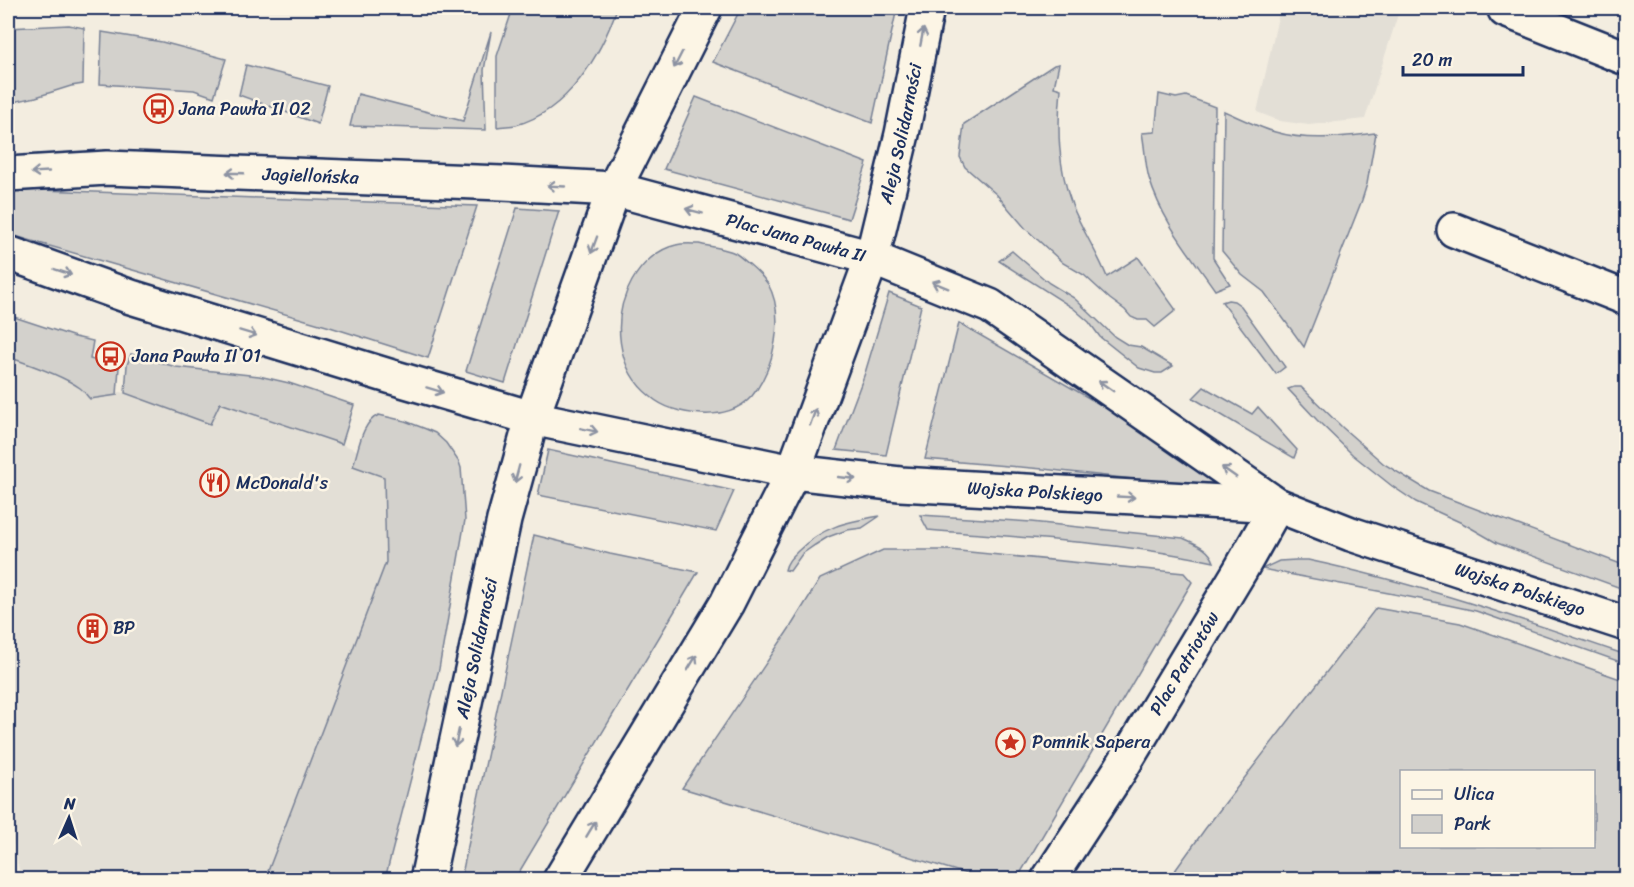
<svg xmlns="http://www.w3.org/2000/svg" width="1634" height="887" font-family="Sriracha,sans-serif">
<rect width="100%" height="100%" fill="#f3ede0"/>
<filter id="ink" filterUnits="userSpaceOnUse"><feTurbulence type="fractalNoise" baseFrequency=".0167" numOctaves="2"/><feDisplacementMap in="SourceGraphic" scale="12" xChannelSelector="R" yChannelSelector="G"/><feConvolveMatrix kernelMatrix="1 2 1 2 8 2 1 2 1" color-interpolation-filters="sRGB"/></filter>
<g filter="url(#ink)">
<g fill="#e3dfd6">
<polygon points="1280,8 1400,8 1365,119 1309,125 1280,121 1257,112"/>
<polygon points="8,357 119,392 246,406 364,453 415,488 272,879 21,879 8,817"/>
</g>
<g fill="#d3d1cc" stroke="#778095" stroke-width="1.5" fill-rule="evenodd">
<path d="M513,8H617C601,55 568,111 516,125C510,126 503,126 497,127V56Z"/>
<polygon points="741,8 897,8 872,123 713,62"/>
<polygon points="69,25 84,28 83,84 71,86 36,97 8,103 8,28"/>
<polygon points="102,32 162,42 226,59 214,97 194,90 100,84"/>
<polygon points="491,32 484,70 486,130 350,126 358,94 463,121"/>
<path d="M1059,64L1054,87L1061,89C1057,129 1058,167 1072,205C1082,230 1097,252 1107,277L1138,257L1176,310L1155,327L1147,320H1138L1131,317L1125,310L1110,299L1084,275L1063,263L1026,229L997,195L965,167L960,157L964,124L1054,65Z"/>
<polygon points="246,65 328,86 318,124 239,95"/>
<path d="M1159,94L1176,98L1186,96L1215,107L1213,258L1230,284L1215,290C1190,254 1162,221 1149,178C1145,164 1145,147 1142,133L1155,132Z"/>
<polygon points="696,97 867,163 849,219 664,169"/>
<path d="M1224,111C1240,118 1258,127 1275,132C1309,142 1342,137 1376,133L1367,184L1362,200L1304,347L1264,292L1242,275L1222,251Z"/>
<polygon points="8,190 41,190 477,206 428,358 330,327 8,234"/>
<polygon points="517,208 559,211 505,383 466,371"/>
<path d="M699,244C711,247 724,248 735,253C740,256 745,261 749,264C756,270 763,277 768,284C786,316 774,369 752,396C740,410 720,415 702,414C684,413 665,409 651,397C616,370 611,318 632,281C641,265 657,249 676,245C683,243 692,244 699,244Z"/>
<polygon points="1012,251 1049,283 1074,298 1115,337 1128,345 1141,347 1173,366 1162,373 1155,373 1139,368 1100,337 1089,322 1073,308 999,261"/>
<polygon points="889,293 921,306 886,455 836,450 865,373"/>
<polygon points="1228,300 1234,301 1241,306 1285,367 1276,374 1222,302"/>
<path d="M8,315L75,337L93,341L90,359L119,367L117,395L90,399C87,396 84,391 80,388C65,377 26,363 8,357Z"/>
<polygon points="959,323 1222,475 1221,483 1214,488 1043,469 925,459"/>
<polygon points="131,354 176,367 259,376 289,383 354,405 342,444 220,403 210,424 125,393 127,365"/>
<polygon points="1204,387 1252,414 1258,407 1297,450 1294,458 1193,398"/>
<polygon points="1294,387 1301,387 1343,428 1384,464 1429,491 1626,566 1626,590 1497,543 1464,524 1416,502 1392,486 1353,455 1317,420 1288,389"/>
<path d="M379,415L405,421L426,429L435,433L446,443L459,462L461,468L465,520L439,669L385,879H265L386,562L384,477L353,466C359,449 361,422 379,415Z"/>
<polygon points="548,450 734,491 716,531 538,495"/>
<path d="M920,515L1031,522L1183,538C1196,544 1209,548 1214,562C1121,542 1023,538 928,530Z"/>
<path d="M880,516L862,528L847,530L828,537L815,545L802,554L790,571L785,570C787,561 792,557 798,551C823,526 847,522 880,516Z"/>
<polygon points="534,535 610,554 698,572 515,879 461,879"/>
<polygon points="883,550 949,550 1184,573 1192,582 1017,879 983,879 682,788 791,626 820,579"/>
<path d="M1296,560H1308C1417,583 1521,619 1626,655V664L1476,611L1420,599L1262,569L1279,561Z"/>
<path d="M1376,608L1460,623L1626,681V879H1169L1205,829ZM1402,772H1594V846H1402Z"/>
</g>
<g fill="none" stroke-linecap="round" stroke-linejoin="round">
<defs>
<g id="minor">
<polyline points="1505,10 1626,58"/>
<polyline points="1454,230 1626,298"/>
<path id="s1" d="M872,258L990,306L1277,505L1351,534L1626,624"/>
<path id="s2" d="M793,472L900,484L1277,505"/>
<path id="s3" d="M1048,880L1120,770L1241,569L1277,505"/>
</g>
<g id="major">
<path id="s4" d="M8,174L107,168L502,183L614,189L872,258"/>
<polyline points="8,253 131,297 392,377 532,418 793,472"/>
<path id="s5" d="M427,880L504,520L532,418L614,189L705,8"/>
<path id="s6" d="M560,880L727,603L793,472L872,258L902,134L927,8"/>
</g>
</defs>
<use href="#minor" stroke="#1b2f5e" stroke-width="38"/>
<use href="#major" stroke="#1b2f5e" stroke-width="38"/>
<use href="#minor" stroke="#fcf5e5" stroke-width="33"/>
<use href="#major" stroke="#fcf5e5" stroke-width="33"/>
</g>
<defs><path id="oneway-shaft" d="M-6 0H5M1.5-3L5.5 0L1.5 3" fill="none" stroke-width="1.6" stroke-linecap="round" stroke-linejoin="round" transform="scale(1.5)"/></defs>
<g stroke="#8c92a2">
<use href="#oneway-shaft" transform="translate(922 37) rotate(-79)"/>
<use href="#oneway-shaft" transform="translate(678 60) rotate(117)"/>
<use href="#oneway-shaft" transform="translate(40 172) rotate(177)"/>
<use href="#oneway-shaft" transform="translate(235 173) rotate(-178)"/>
<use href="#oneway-shaft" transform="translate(556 186) rotate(-177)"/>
<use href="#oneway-shaft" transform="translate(694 211) rotate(-165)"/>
<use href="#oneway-shaft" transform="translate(594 245) rotate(110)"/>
<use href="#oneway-shaft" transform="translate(63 272) rotate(19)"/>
<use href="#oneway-shaft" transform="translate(940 285) rotate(-158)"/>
<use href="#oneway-shaft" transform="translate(248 333) rotate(17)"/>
<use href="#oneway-shaft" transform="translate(1106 386) rotate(-145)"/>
<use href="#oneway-shaft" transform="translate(435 390) rotate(17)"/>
<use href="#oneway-shaft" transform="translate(813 417) rotate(-70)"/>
<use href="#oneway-shaft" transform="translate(589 430) rotate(12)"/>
<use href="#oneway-shaft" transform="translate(1229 472) rotate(-145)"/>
<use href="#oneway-shaft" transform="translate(517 474) rotate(105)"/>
<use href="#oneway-shaft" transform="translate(847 478) rotate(6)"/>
<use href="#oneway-shaft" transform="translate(1126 497) rotate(3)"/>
<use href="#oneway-shaft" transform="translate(692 663) rotate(-59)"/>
<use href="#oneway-shaft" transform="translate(457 738) rotate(102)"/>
<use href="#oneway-shaft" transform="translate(591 829) rotate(-59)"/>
</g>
</g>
<defs>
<symbol id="bus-ring" viewBox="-11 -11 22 22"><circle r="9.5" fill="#fcf5e5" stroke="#c8321e" stroke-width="1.5"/><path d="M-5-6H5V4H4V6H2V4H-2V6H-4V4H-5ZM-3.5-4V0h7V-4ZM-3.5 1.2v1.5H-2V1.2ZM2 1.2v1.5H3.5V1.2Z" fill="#c8321e"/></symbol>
<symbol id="restaurant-ring" viewBox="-11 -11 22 22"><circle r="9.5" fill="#fcf5e5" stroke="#c8321e" stroke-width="1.5"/><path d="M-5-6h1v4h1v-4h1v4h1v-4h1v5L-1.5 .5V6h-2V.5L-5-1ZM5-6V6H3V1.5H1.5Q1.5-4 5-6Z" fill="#c8321e"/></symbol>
<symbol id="building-ring" viewBox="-11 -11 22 22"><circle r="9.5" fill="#fcf5e5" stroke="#c8321e" stroke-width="1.5"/><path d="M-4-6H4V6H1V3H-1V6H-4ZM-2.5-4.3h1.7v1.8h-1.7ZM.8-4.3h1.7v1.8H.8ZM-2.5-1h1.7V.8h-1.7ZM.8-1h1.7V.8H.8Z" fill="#c8321e"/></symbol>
<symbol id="sight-ring" viewBox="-11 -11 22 22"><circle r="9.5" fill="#fcf5e5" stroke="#c8321e" stroke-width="1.5"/><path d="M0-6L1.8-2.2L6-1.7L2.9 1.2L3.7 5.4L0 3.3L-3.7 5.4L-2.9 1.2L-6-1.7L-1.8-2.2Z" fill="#c8321e"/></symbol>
</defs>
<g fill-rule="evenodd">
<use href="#bus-ring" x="142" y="92" width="33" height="33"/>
<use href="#bus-ring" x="94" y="340" width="33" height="33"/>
<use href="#restaurant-ring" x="198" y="466" width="33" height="33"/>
<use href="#building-ring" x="76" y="612" width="33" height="33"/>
<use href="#sight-ring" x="994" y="726" width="33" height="33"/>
</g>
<g text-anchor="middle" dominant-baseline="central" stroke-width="5" stroke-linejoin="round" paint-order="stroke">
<g font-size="18" fill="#1b2f5e" stroke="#fcf5e5" text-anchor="start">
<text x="179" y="109">Jana Pawła II 02</text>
<text x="132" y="356">Jana Pawła II 01</text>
<text x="236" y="483">McDonald's</text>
<text x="113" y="628">BP</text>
<text x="1032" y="742">Pomnik Sapera</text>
</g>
<g font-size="18" fill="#1b2f5e" stroke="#fcf5e5">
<text stroke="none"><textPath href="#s6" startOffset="826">Aleja Solidarności</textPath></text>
<text stroke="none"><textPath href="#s4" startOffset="303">Jagiellońska</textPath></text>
<text stroke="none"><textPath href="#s4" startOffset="795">Plac Jana Pawła II</textPath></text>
<text stroke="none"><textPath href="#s2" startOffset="243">Wojska Polskiego</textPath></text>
<text stroke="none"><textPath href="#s1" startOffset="734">Wojska Polskiego</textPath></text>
<text stroke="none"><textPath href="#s5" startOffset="237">Aleja Solidarności</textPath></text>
<text stroke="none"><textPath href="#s3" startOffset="256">Plac Patriotów</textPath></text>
</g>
</g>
<rect width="1634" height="887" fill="none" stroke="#fcf5e5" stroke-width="30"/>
<rect x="15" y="15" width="1604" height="857" fill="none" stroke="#1b2f5e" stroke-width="2" filter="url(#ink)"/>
<rect x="1400" y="770" width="195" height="78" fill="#fcf5e5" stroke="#a2a6af" stroke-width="1.5"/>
<rect x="1412" y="790" width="30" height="9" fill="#fcf5e5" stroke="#a2a6af" stroke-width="1.5"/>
<text x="1454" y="800" font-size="18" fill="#1b2f5e">Ulica</text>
<rect x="1412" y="815" width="30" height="18" fill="#d3d1cc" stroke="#a2a6af" stroke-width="1.5"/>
<text x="1454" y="830" font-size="18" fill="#1b2f5e">Park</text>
<g transform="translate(69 818) rotate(3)" stroke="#fcf5e5" stroke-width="4.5" paint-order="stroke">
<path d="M0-4.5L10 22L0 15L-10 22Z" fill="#1b2f5e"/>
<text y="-9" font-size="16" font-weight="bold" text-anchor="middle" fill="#1b2f5e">N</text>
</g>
<path d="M1403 66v9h120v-9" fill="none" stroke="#1b2f5e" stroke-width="3"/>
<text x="1412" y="66" font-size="18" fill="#1b2f5e" stroke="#fcf5e5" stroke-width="4.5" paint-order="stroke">20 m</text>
</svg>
